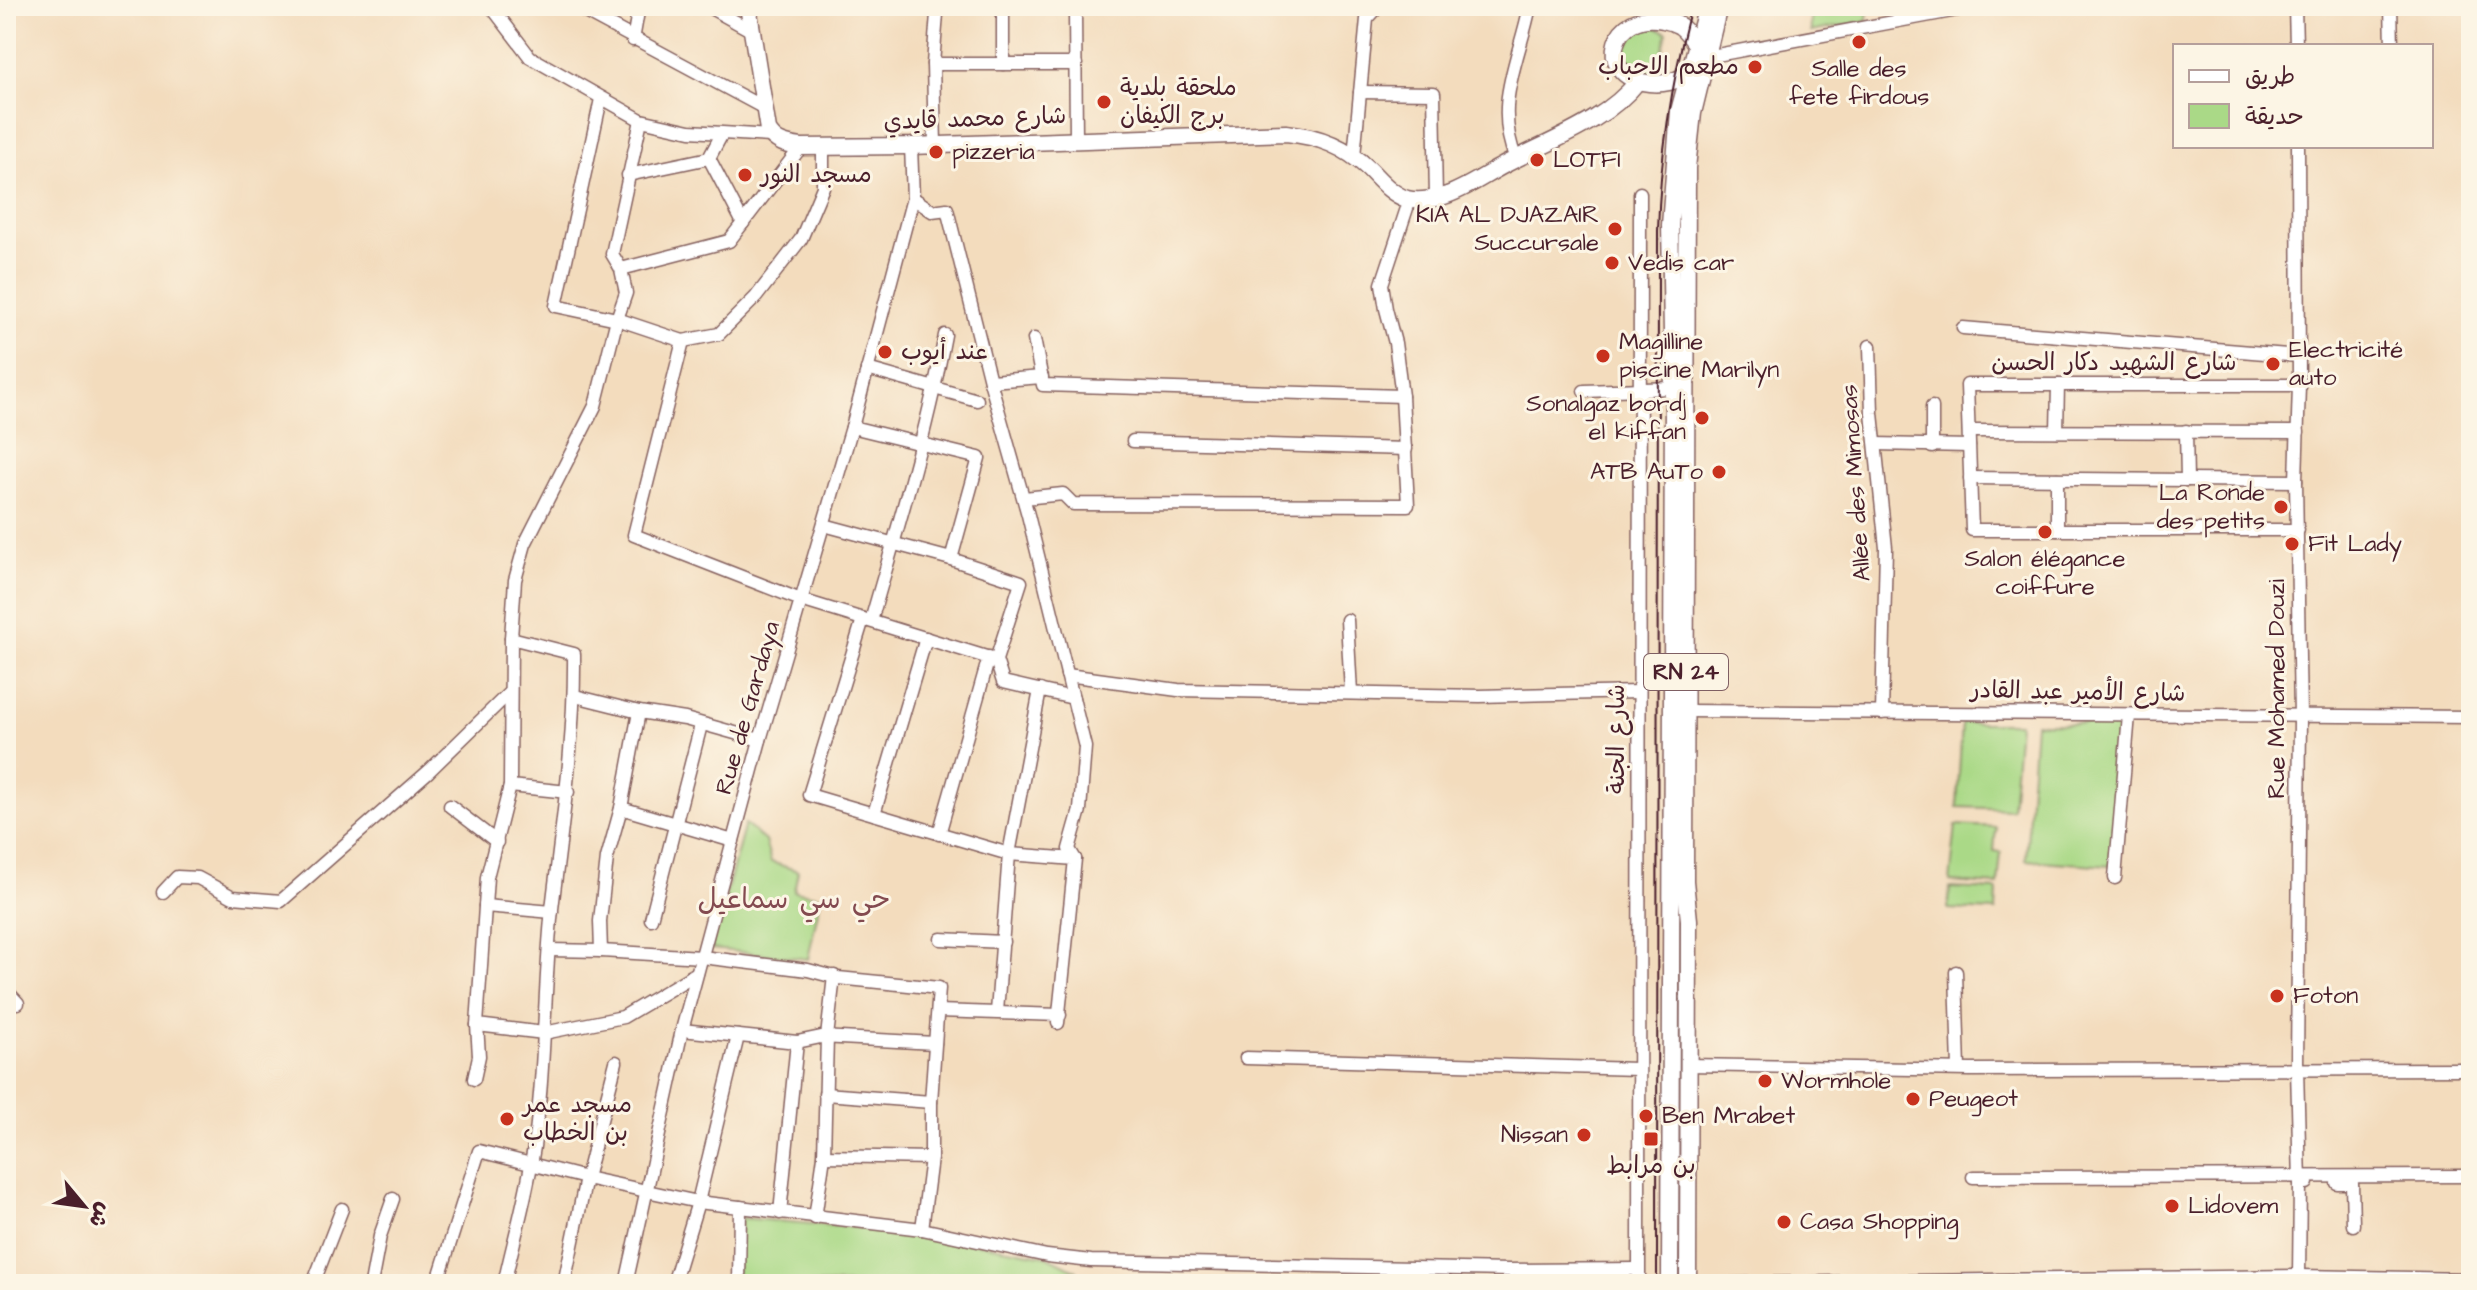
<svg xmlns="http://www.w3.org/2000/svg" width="2477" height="1290" font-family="'Architects Daughter','Playpen Sans Arabic',sans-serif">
<rect width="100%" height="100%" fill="#fcf5e5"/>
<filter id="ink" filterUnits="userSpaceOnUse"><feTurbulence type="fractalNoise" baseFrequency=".0125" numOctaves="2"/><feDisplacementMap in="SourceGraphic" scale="16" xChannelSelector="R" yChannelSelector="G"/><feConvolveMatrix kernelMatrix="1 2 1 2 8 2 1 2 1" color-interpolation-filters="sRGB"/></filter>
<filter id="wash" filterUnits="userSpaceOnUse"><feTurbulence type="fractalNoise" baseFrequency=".006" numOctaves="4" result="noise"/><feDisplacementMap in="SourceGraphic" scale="32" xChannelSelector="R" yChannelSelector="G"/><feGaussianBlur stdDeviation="1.8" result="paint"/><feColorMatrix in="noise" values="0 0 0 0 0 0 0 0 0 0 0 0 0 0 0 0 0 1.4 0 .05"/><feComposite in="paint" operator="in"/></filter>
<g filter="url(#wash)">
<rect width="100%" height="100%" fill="#f3dcbd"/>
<g fill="#aad987" stroke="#7a7c59" stroke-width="2">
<polygon points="1810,6 1868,6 1867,21 1811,32"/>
<path d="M1654,26L1667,32L1656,78L1641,75L1628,66L1625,45C1633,32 1638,28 1654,26Z"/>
<polygon points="1962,723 2019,723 2012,809 1957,807"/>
<polygon points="2035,723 2123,724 2110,866 2026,860"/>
<polygon points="745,824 765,841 771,862 798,871 794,891 821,896 808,959 711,949"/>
<polygon points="1956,825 1996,827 1994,851 2001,852 1998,885 1950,882"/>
<polygon points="1950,888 1997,890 1996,911 1948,909"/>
<polygon points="741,1218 920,1233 1047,1256 1077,1271 1077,1284 736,1284"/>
</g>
</g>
<g filter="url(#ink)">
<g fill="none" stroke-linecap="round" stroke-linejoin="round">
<defs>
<g id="minor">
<polyline points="491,6 530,57 641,120 690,131 771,136"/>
<polyline points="574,6 764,108"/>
<polyline points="707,6 754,32"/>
<polyline points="1003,6 1003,64"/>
<polyline points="2295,6 2296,46"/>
<polyline points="2391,6 2392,46"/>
<polyline points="1075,10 1076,139"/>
<polyline points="633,40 639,6"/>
<polyline points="1706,57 1979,6"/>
<polyline points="933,64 937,14"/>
<polyline points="1360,92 1434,93 1436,198"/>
<polyline points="601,99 556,306 617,319 683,341 719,334 756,297 801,239 823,187 823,147"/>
<polyline points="935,144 933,64 1076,64"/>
<polyline points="2298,146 2299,385 2296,481 2300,717 2297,1068 2300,1183"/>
<polyline points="1354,156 1367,19 1379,6"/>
<polyline points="709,158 743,223"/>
<path d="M1516,159C1493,104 1519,61 1530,6"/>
<polyline points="628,175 709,158 722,134"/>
<polyline points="913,198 932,211 947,209 990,381 1028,515 1085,747 1080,810 1069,849 1075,859"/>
<polyline points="621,269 729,241 801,147"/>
<polyline points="1963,328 2299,356"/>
<polyline points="1034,339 1043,385 1402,396"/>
<polyline points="683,341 634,535 801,600 996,660"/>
<polyline points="1870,346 1872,413 1886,548 1882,713"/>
<polyline points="867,369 977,400"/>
<polyline points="990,381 1042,377"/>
<polyline points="1584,391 1673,388"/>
<polyline points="1932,407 1932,447"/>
<polyline points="852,427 979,458 951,559"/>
<polyline points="1969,431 2298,432"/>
<polyline points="2057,431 2058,385"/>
<polyline points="2186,431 2187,480"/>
<polyline points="1133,441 1406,449"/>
<polyline points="1876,444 1969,446"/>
<polyline points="1970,478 2296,481"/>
<polyline points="2057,479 2057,530"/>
<polyline points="1024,498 1063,494 1073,504 1408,505 1402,396 1395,343 1386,309 1382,284 1410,199"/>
<polyline points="824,525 951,559 1021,582 996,660 1003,682 1073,698"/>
<polyline points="2298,530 1972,530 1967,385 2299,385"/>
<polyline points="863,619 809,795 1009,854 1075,859 1058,1023"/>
<polyline points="1347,620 1351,693"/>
<path d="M871,621C898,526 927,432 945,335"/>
<polyline points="1067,675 1178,690 1480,696 1638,692"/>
<polyline points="575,696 639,712 685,719 760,740"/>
<polyline points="1685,711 2471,717"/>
<polyline points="510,786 568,792"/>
<polyline points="450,806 497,842"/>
<polyline points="621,808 733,841"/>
<polyline points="874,814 926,638"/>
<polyline points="939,834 989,657"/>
<polyline points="2115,878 2129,715"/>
<polyline points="163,892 177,877 198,878 233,897 281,901 429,771 510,692"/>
<polyline points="485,906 552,912"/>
<polyline points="651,919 701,725"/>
<polyline points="941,939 1003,942"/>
<polyline points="550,950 601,951 702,957 808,970 838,978 939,988 931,1102 931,1158 922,1229"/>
<polyline points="601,951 600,921 607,858 621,808 639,712"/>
<polyline points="1956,972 1959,1069"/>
<polyline points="6,990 18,1003"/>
<polyline points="938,1011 1060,1015"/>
<polyline points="997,1012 1009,854 1040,690"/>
<polyline points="477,1025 544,1033 623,1017 697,973"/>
<polyline points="682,1030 797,1042 821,1037 935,1043"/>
<polyline points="1246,1058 1637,1069"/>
<polyline points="1688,1065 1970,1070 2471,1069"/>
<polyline points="474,1079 479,1056 477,1025 487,877 510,786 511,638 515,580 525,544 595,406 617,319 626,293 621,269 612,254 641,120"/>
<polyline points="825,1094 931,1102"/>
<polyline points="824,1156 931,1158"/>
<polyline points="1973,1177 2471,1176"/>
<polyline points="2337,1183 2352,1183 2353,1225"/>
<polyline points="780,1213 797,1042"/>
<polyline points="815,1218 824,1156 827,1037 834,976"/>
<polyline points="2299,1276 2300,1183 2307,1183"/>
<polyline points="313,1284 342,1209"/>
<polyline points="371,1284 380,1236 393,1199"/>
<polyline points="437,1284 479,1151 586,1178 698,1202 922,1229 1047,1256 1091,1261 1508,1270 1637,1269"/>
<path d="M504,1284C513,1244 524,1205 531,1165C546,1081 543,994 552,909C562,824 575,741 574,654L511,638"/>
<polyline points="564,1284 586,1178 616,1062"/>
<polyline points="626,1284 682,1030 760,740 852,427 913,198 911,146"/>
<polyline points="673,1284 698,1202 738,1036"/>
<polyline points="739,1284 740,1207"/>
<polyline points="1639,1284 1640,193"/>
<polyline points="1688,1284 2299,1276 2471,1279"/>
</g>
<g id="major">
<path d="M748,6L768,130C775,143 787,145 801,147L911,146L1286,133C1318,136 1345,146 1369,169C1380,180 1391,194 1407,199C1418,202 1433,199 1444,196C1464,190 1485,175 1504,165C1549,141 1606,122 1638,81"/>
<path d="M1694,70C1677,82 1662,86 1642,82C1595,71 1613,9 1663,20C1669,21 1675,23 1680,26C1688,32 1694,42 1700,49"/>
<polyline points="1670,1284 1673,388 1670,225 1679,111 1707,6"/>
<polyline points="1688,1284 1689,920 1685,881 1687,168 1693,113 1719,6"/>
</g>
</defs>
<use href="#minor" stroke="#85615e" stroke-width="15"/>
<use href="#major" stroke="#85615e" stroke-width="19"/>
<use href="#minor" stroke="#fff" stroke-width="12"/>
<use href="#major" stroke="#fff" stroke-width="16"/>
<path stroke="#4a1f2b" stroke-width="2" d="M1657,1284L1658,231C1660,153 1672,81 1691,6"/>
</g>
</g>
<g fill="#c8321e" stroke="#fcf5e5" stroke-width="3">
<circle cx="1859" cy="42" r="8"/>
<circle cx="1755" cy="67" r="8"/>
<circle cx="1104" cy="102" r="8"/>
<circle cx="936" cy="152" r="8"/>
<circle cx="1537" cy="160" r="8"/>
<circle cx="745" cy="175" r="8"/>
<circle cx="1615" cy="229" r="8"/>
<circle cx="1612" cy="263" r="8"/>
<circle cx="885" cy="352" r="8"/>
<circle cx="1603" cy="356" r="8"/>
<circle cx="2273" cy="364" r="8"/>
<circle cx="1702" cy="418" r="8"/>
<circle cx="1719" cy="472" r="8"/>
<circle cx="2281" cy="507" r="8"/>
<circle cx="2045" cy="532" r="8"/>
<circle cx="2292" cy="544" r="8"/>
<circle cx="2277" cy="996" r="8"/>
<circle cx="1765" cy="1081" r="8"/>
<circle cx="1913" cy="1099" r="8"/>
<circle cx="1646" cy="1116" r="8"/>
<circle cx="507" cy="1119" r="8"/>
<circle cx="1584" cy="1135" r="8"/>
<rect x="1643" y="1131" width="16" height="16" rx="4"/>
<circle cx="2172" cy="1206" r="8"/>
<circle cx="1784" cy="1222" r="8"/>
</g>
<g text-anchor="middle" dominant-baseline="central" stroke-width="6" stroke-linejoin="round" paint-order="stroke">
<rect fill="#fcf5e5" stroke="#7f5f63" stroke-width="2" x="1644" y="654" width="84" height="36" rx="6"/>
<g font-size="22" font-weight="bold" fill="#4a1f2b">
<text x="1686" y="672">RN 24</text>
</g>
<g font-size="24" fill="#4a1f2b" stroke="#fcf5e5" text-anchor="start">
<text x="1739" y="67" text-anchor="end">مطعم الاحباب</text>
<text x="1859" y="69" text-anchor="middle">Salle des<tspan x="1859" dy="28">fete firdous</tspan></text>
<text x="1120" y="88">ملحقة بلدية<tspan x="1120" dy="28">برج الكيفان</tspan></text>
<text x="952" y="152">pizzeria</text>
<text x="1553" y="160">LOTFI</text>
<text x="761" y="175">مسجد النور</text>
<text x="1599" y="215" text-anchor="end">KIA AL DJAZAIR<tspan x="1599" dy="28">Succursale</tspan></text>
<text x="1628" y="263">Vedis car</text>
<text x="1619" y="342">Magilline<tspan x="1619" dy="28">piscine Marilyn</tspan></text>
<text x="2289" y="350">Electricité<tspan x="2289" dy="28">auto</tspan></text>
<text x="901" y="352">عند أيوب</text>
<text x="1686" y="404" text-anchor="end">Sonalgaz bordj<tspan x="1686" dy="28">el kiffan</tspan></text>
<text x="1703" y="472" text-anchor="end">ATB AuTo</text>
<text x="2265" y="493" text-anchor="end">La Ronde<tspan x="2265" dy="28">des petits</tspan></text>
<text x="2308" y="544">Fit Lady</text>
<text x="2045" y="559" text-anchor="middle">Salon élégance<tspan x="2045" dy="28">coiffure</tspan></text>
<text x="2293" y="996">Foton</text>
<text x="1781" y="1081">Wormhole</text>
<text x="1929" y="1099">Peugeot</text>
<text x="523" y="1105">مسجد عمر<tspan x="523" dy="28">بن الخطاب</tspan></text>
<text x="1662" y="1116">Ben Mrabet</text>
<text x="1568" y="1135" text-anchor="end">Nissan</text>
<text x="1651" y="1166" text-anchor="middle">بن مرابط</text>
<text x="2188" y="1206">Lidovem</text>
<text x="1800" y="1222">Casa Shopping</text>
</g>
<g font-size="24" fill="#4a1f2b" stroke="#fcf5e5">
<text transform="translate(975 119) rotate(-2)">شارع محمد قايدي</text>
<text x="2114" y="363">شارع الشهيد دكار الحسن</text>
<text transform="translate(1856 483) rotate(-94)">Allée des Mimosas</text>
<text transform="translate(2277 689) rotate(-90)">Rue Mohamed Douzi</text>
<text transform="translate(2078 692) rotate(1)">شارع الأمير عبد القادر</text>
<text transform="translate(748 708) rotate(-74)">Rue de Gardaya</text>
<text transform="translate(1617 739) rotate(-90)">شارع الجنة</text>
</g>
<g font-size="28" fill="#834a50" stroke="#fcf5e5">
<text x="794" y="899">حي سي سماعيل</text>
</g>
</g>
<rect width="2477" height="1290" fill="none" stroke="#fcf5e5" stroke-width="32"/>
<rect x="2173" y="44" width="260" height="104" fill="#fcf5e5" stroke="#b59f9b" stroke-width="2"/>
<rect x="2189" y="70" width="40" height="12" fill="#ffffff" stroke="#b59f9b" stroke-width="2"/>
<text x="2245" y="84" font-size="24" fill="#4a1f2b">طريق</text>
<rect x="2189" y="104" width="40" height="24" fill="#aad987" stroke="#b59f9b" stroke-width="2"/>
<text x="2245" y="124" font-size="24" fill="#4a1f2b">حديقة</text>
<g transform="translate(84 1206) rotate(119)" stroke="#fcf5e5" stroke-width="6" paint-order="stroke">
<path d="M0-6L14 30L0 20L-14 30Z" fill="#4a1f2b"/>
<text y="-12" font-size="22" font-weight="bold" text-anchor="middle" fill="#4a1f2b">ش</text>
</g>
</svg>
